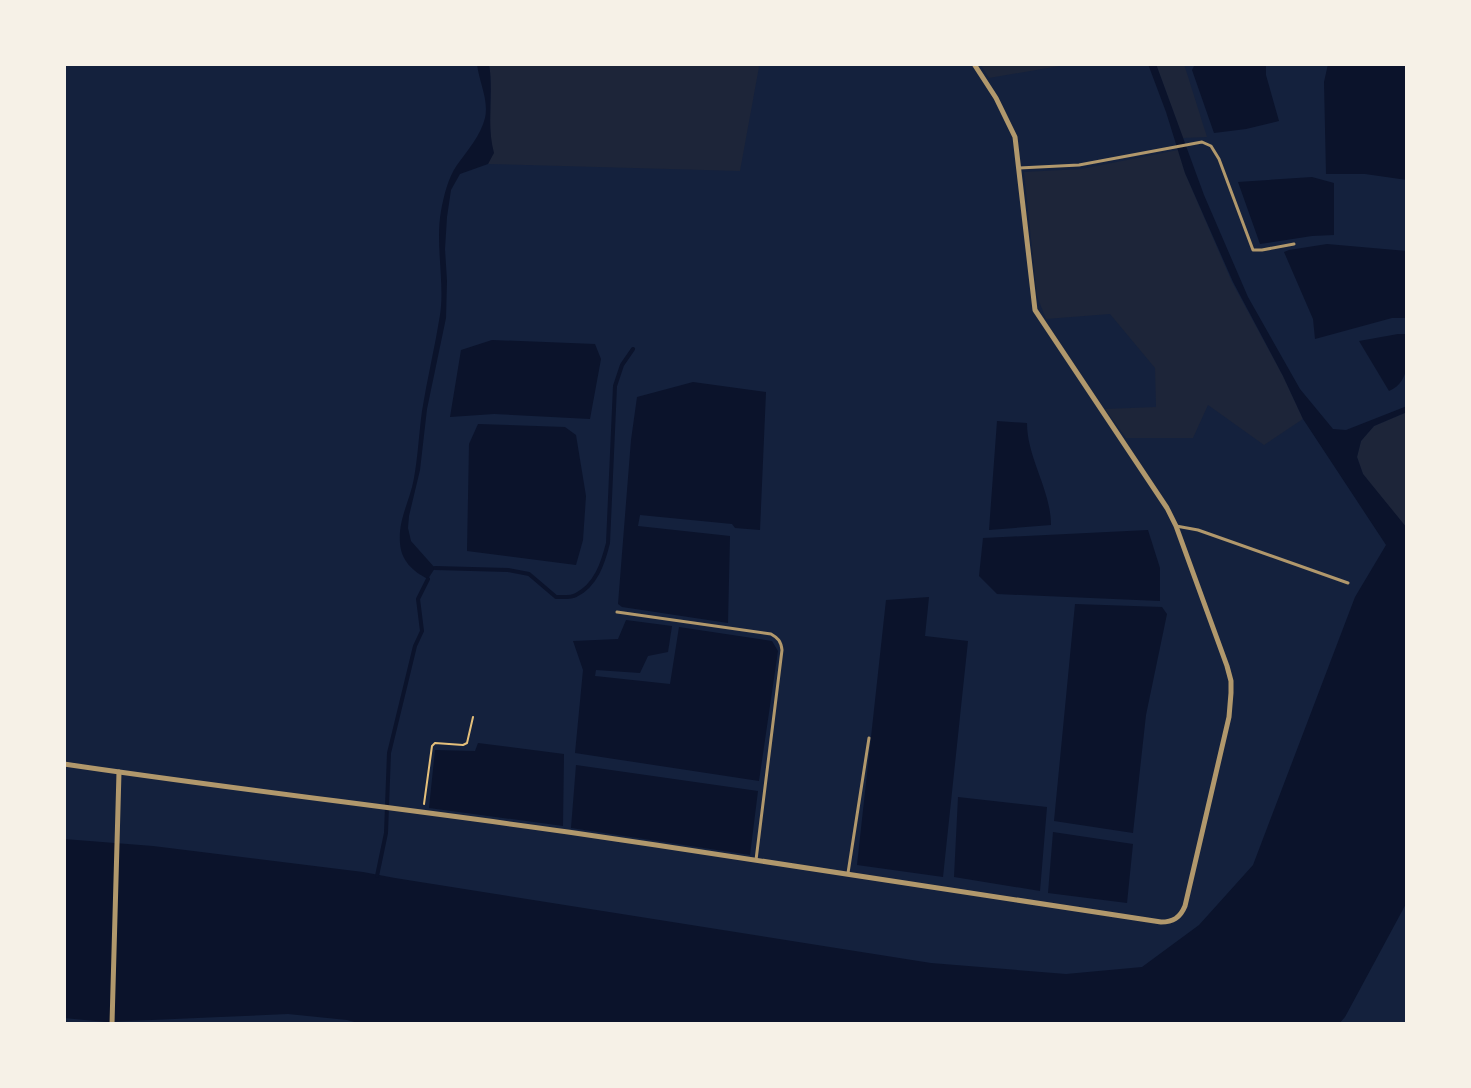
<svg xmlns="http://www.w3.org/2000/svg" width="1471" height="1088" font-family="Barlow,sans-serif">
<rect width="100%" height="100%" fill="#14213d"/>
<g fill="#1d2539">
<path d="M489,64H757L759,67L740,171L488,164L493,153C486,124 494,94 489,64Z"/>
<polygon points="980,64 1071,64 989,78"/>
<polygon points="1156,64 1184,64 1207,137 1183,138"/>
<polygon points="1178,150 1185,173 1232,282 1283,376 1303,419 1264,445 1208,405 1193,438 1126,438 1105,409 1156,407 1155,368 1110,314 1046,319 1037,296 1024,172 1081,169"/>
<polygon points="1407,412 1407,528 1406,529 1363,474 1357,457 1361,441 1374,426"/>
</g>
<g fill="#0b132b">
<path d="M477,64H489C494,94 486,124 494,153L488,164L460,174L451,190L447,217L445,249L447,281L446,318L427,409L420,470L409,516L408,528L411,541L435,568L428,579C412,571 401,560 400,543C398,519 410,501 414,478C418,456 419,433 422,411C427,379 435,347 440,315C445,283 435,244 441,211C444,195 448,178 457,165C467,151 481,135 485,118C489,100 479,82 477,64Z"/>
<polygon points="1148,64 1156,64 1204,195 1248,297 1300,389 1333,429 1346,430 1407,406 1407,412 1374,426 1361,441 1357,457 1363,474 1407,528 1407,902 1345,1017 1339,1024 362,1024 347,1020 288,1014 106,1022 64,1018 64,839 153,846 363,872 395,878 931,963 1066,974 1142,967 1199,925 1253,865 1355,597 1386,545 1303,419 1283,376 1233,282 1185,173 1166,112"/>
<polygon points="1195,64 1266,64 1266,75 1279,121 1246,129 1214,133 1192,70"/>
<polygon points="1328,64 1407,64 1407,180 1365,174 1326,174 1324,82"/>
<polygon points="1312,177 1334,183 1334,235 1312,236 1260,244 1238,182"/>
<polygon points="1327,244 1407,251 1407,318 1392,318 1315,339 1313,319 1284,252 1289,250"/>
<path d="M1398,334H1407C1407,354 1412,382 1389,391L1359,341Z"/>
<polygon points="492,340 595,344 601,359 590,419 494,414 450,417 461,350"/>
<polygon points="693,382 766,392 760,530 735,528 732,524 640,515 638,526 730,536 728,623 622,607 618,604 631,440 637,397"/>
<path d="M997,421L1027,423C1027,458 1051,490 1051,525L989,530Z"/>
<polygon points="478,424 565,427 576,435 586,496 583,540 576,565 467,551 469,444"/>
<polygon points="1148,530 1160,568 1160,601 997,594 979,576 983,538"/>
<polygon points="929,597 925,636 968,641 943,877 857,865 886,600"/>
<polygon points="1075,604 1162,607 1167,614 1146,715 1133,833 1054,821"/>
<polygon points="626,620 672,626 668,652 648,656 640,673 596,670 595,676 670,684 679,627 772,641 778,651 759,781 575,753 583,670 573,641 618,639"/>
<polygon points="478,743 564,754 563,826 429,808 435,750 475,751"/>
<polygon points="576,765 758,791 750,855 571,828"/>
<polygon points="958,797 1047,807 1040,891 954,877"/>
<polygon points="1053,832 1133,844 1127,903 1048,893"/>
</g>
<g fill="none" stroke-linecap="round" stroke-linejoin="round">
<g stroke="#0b132b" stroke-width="4">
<path d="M435,568L508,570L529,574L556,597C562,597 571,598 576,595C596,585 603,563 608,543L615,386L622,365L633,349"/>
<polyline points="377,876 386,833 389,753 415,646 422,631 418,599 428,579"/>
</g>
<polyline stroke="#e5c07b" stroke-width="2" points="424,804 432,746 435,743 463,745 467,743 473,717"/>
<g stroke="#b1986c" stroke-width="3">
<polyline points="1019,168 1079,165 1202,142 1211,146 1219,159 1253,250 1262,250 1294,244"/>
<polyline points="1176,526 1198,530 1348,583"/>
<path d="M617,612L771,634C778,638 781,641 782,650L756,860"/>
<polyline points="848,873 869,738"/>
</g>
<g stroke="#b1986c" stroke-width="5">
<path d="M64,764C232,789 400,808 568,832C766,861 964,891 1161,922C1173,922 1180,918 1185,906L1229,717L1231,693V681L1227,666L1176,526L1167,508L1035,310L1015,137L996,98L974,64"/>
<polyline points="112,1024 119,772"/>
</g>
</g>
<rect width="1471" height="1088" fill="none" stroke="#f6f1e7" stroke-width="132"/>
</svg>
